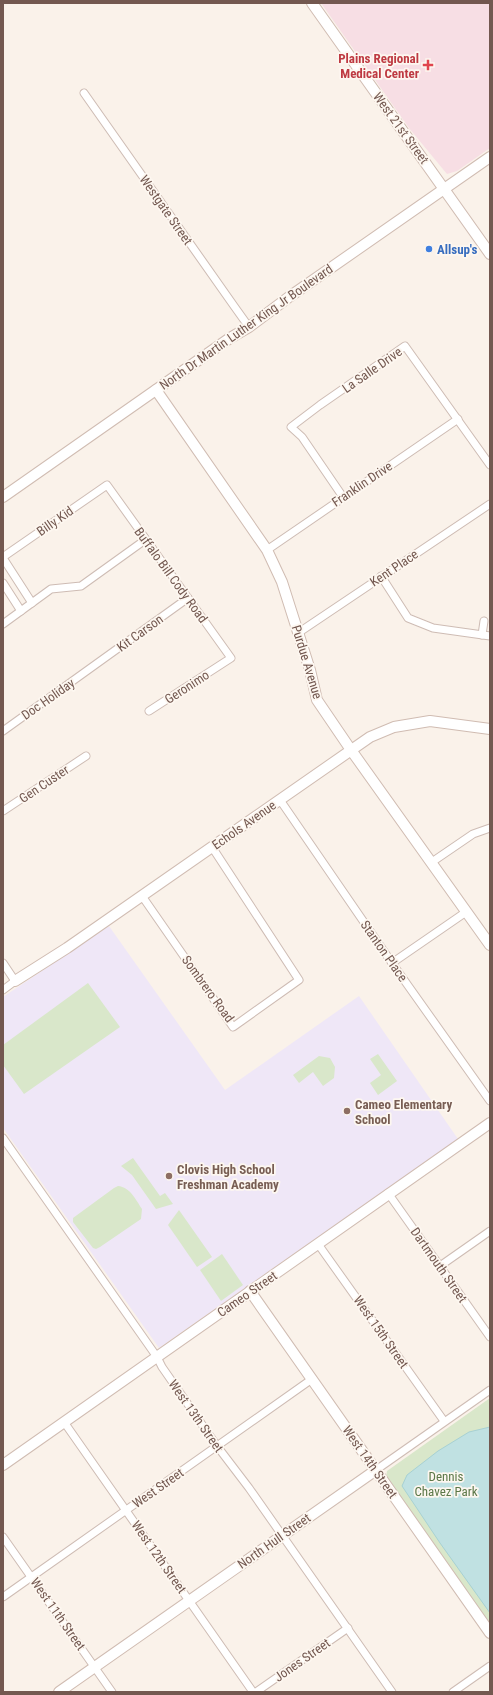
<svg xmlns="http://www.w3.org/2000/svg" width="493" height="1695" font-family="'Roboto Condensed',sans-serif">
<rect width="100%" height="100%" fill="#faf2ea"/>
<polygon fill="#efe7f7" points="109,926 225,1090 359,996 458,1139 159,1348 3,1128 3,997"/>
<polygon fill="#f7dee4" points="321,3 490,3 490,148 457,171 447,174 409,128"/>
<g fill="#d9e7ca">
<polygon points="88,983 120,1027 24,1094 3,1065 3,1045"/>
<polygon points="378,1054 397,1081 378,1095 370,1083 381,1075 370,1059"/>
<polygon points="319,1056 330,1058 335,1067 334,1078 323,1086 313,1072 299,1083 293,1075"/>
<polygon points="133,1158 160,1196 165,1193 173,1204 156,1209 132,1175 121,1166"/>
<path d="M118,1186C130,1187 136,1200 142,1209L141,1219L100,1247L96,1249L93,1248L73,1222V1218L114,1188Z"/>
<polygon points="179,1210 212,1257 197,1267 168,1225"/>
<polygon points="222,1254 243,1285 221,1301 200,1270"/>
<polygon points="490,1398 490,1625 386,1477 387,1471"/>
</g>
<polygon fill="#c0e1e2" stroke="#a7d1d3" points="490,1427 490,1613 440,1543 402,1486 407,1475 438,1451 469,1432"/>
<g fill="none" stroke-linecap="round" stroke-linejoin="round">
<defs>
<g id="street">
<polyline points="84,93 234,306 249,327"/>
<polyline points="343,497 302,437 291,427 320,405 405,346 490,465"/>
<polyline points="267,550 458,419"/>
<polyline points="3,557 107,485 231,658 149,711"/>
<polyline points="3,558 32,603"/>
<polyline points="381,576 408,618 433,628 490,636"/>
<polyline points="3,583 21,611"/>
<polyline points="3,624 51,589 81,586 145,540"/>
<polyline points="298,633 490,504"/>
<polyline points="482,635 484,621"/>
<polyline points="3,731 188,598"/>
<polyline points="280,800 392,963 490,1101"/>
<polyline points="3,811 86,756"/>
<polyline points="432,862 473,834 490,828"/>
<polyline points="142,896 233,1027 299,980 212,847"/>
<polyline points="3,963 15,981 3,990"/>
<polyline points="392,963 466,912"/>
<polyline points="3,1138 157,1357 162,1367 217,1446 249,1488 392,1692"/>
<polyline points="388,1193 490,1337"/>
<polyline points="318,1244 444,1421"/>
<polyline points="440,1266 490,1231"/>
<polyline points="64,1422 253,1692"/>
<polyline points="376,1470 490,1390"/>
<polyline points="3,1537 112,1692"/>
<polyline points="3,1597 312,1379"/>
<polyline points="256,1692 348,1628"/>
<polyline points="453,1692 490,1666"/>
</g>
<g id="secondary">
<polyline points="312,3 490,254"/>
<polyline points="156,390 267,550 282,582 310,670 317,700 351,750 490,945"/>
<polyline points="3,497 230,338 249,327 289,297 490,157"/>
<polyline points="15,981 67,948 370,737 394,727 430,721 490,729"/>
<polyline points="250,1291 490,1633"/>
<polyline points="3,1465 490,1123"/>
<polyline points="59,1692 376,1470"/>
</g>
</defs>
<use href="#street" stroke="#cebcb4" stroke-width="9"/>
<use href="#secondary" stroke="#d0bcb2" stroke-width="12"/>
<use href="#street" stroke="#fff" stroke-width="7"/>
<use href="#secondary" stroke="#fff" stroke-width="10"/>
</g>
<path fill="#e0444e" stroke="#fdf7f0" stroke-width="1.5" d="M426 59h4v4h4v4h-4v4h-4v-4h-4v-4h4z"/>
<circle fill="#3f7fe0" stroke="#fdf7f0" stroke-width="1.5" cx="429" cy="249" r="4"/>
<g fill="#8d6e63" stroke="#fdf7f0" stroke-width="1.5">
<circle cx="347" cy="1111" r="4"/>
<circle cx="169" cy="1176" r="4"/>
</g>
<g text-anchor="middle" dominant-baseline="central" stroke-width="3.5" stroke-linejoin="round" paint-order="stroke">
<g font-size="13" font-weight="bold" fill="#be3a42" stroke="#fdf7f0" text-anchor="end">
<text x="419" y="58">Plains Regional<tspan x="419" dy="15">Medical Center</tspan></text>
</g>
<g font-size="13" fill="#735850" stroke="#fdf7f0">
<text transform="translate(401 128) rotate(54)">West 21st Street</text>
<text transform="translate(166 210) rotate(55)">Westgate Street</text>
<text transform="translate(246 327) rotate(-35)">North Dr Martin Luther King Jr Boulevard</text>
<text transform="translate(372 370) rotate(-35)">La Salle Drive</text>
<text transform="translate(362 484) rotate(-34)">Franklin Drive</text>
<text transform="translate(55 521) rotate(-35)">Billy Kid</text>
<text transform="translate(394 568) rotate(-34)">Kent Place</text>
<text transform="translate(171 575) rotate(54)">Buffalo Bill Cody Road</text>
<text transform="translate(140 633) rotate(-36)">Kit Carson</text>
<text transform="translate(307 662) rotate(73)">Purdue Avenue</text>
<text transform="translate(187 687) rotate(-33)">Geronimo</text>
<text transform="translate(48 699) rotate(-35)">Doc Holiday</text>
<text transform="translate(44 784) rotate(-34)">Gen Custer</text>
<text transform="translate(244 825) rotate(-35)">Echols Avenue</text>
<text transform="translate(384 951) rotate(55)">Stanton Place</text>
<text transform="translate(208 989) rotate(54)">Sombrero Road</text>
<text transform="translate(439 1265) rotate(55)">Dartmouth Street</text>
<text transform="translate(247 1294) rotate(-35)">Cameo Street</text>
<text transform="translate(381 1332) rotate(55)">West 15th Street</text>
<text transform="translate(196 1416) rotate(55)">West 13th Street</text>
<text transform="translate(370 1462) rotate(55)">West 14th Street</text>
<text transform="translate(158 1488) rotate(-35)">West Street</text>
<text transform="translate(274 1541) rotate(-35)">North Hull Street</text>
<text transform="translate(159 1557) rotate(55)">West 12th Street</text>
<text transform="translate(58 1614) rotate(55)">West 11th Street</text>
<text transform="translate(302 1660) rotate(-35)">Jones Street</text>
</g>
<g font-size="13" font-weight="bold" fill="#366cbe" stroke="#fdf7f0" text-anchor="start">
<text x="437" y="249">Allsup's</text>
</g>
<g font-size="13" font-weight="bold" fill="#785e54" stroke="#fdf7f0" text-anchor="start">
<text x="355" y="1104">Cameo Elementary<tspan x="355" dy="15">School</tspan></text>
<text x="177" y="1169">Clovis High School<tspan x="177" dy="15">Freshman Academy</tspan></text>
</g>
<g font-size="13" fill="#5c7849" stroke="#fdf7f0">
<text x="446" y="1476">Dennis<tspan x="446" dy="15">Chavez Park</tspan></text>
</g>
</g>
<rect width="493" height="1695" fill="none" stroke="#735850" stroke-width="8"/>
</svg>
